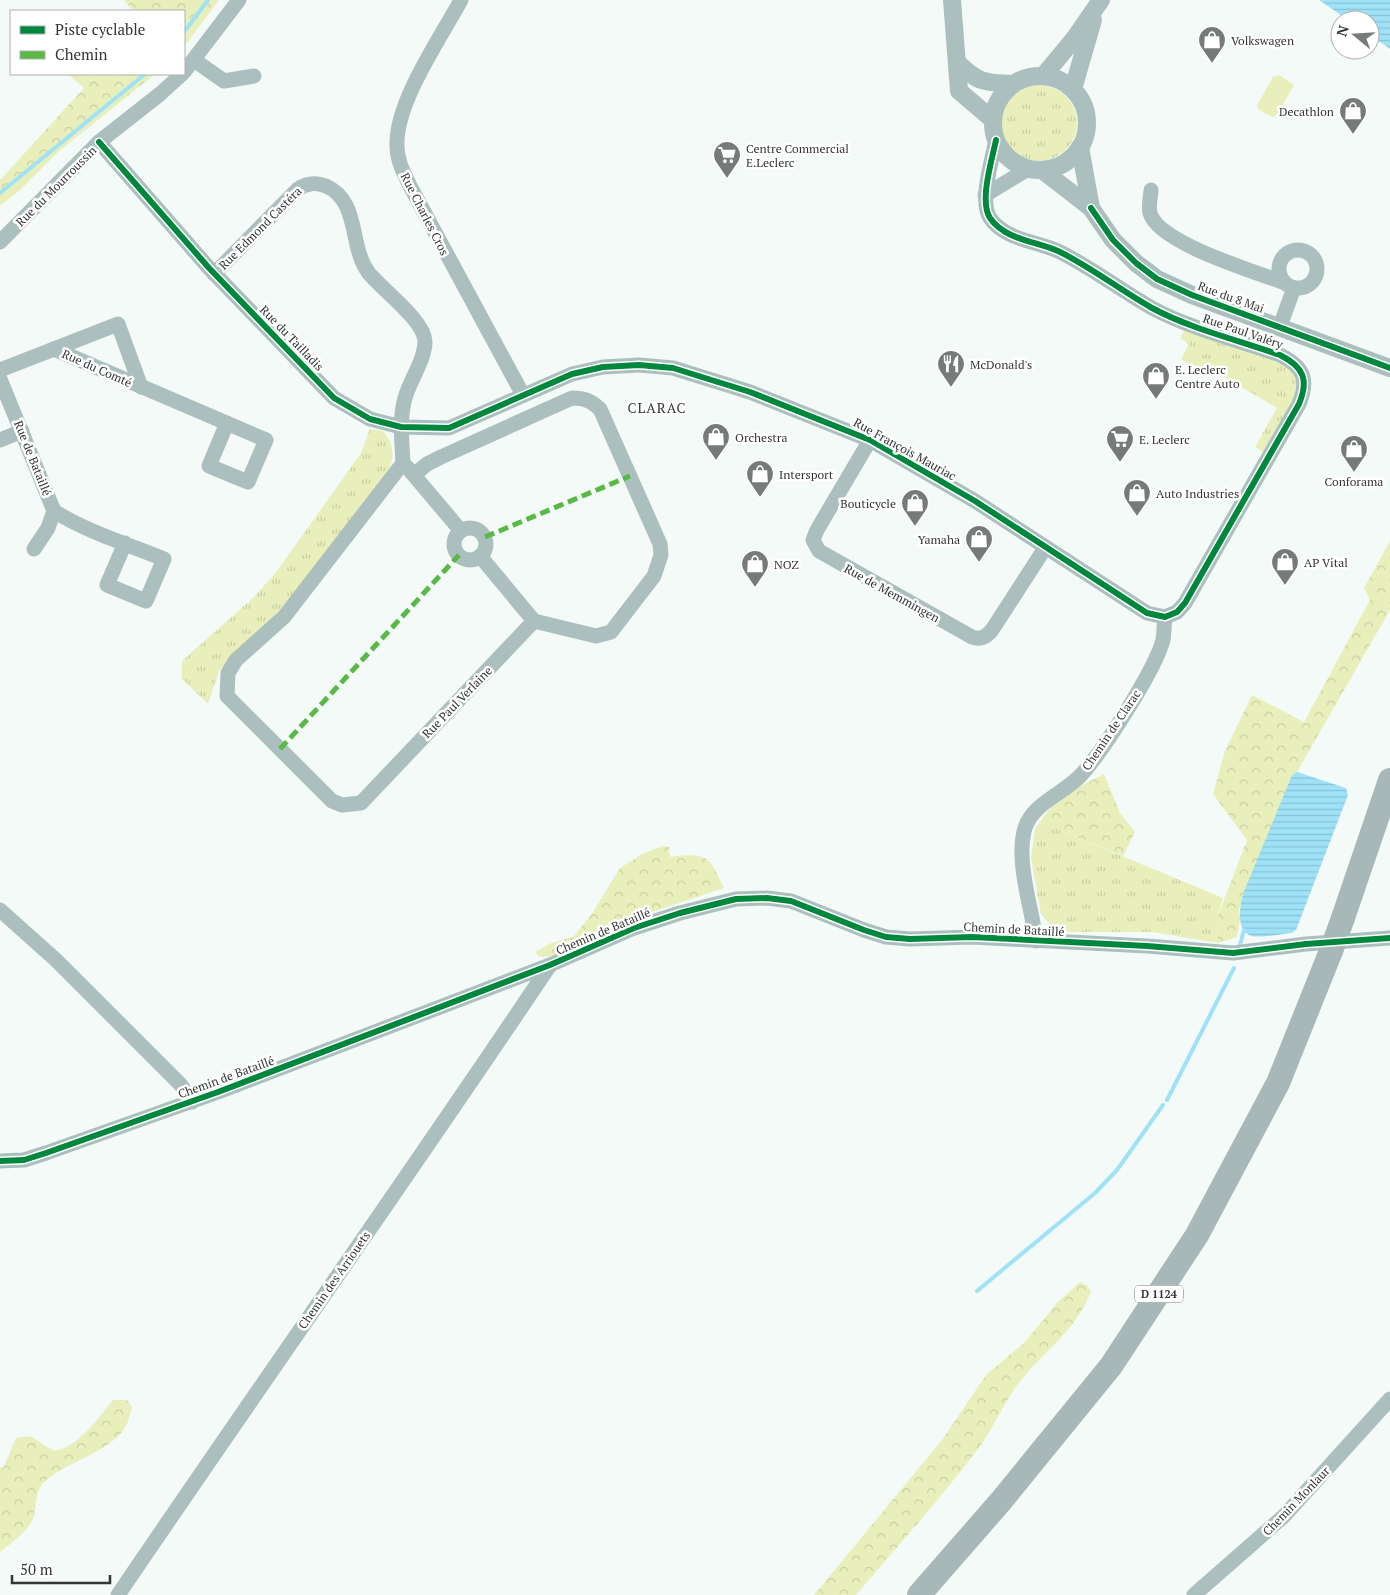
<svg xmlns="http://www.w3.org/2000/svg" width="1390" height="1595" font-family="'PT Serif',serif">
<defs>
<pattern id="grass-tufts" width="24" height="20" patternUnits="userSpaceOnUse" patternTransform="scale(1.25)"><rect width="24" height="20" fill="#e9efbb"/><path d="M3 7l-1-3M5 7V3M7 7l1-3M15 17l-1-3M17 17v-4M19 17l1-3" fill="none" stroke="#c8cea1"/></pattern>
<pattern id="forest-crowns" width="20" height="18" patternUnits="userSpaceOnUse" patternTransform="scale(1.25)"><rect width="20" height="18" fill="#e9efbb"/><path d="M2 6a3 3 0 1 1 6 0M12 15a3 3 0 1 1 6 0" fill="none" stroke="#c8cea1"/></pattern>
<pattern id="water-rules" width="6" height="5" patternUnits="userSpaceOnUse" patternTransform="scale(1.25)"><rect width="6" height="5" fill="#9fe2f8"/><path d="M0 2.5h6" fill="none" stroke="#89c2d5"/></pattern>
</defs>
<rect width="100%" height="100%" fill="#f4faf7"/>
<g fill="url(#grass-tufts)">
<circle cx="1039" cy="123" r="38"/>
<path d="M1185,329L1285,365C1290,370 1295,373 1296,381C1300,400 1273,435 1263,452L1255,447L1277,408L1204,365L1200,371L1181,359L1189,344L1180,338Z"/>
<path d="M370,429L383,431C392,442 395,453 390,467L280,612L233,654L219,671L208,704L182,679V661L253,598L277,571L361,453Z"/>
<polygon points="1040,822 1223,898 1217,918 1218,943 1151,932 1057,932 1041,914 1031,858 1035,828"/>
</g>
<g fill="url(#forest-crowns)">
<polygon points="124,0 219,0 184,47 184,11 133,11"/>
<polygon points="68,74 155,74 58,152 20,190 0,206 0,180 84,88"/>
<polygon points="1390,541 1390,610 1297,772 1292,775 1239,909 1240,920 1237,937 1218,943 1217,918 1247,840 1213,794 1225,751 1252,695 1304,722 1370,600 1364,588"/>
<path d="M1104,774L1120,813L1135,832L1123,856L1040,822C1054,799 1080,786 1104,774Z"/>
<path d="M663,846L669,847L670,857C707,852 709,856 724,888L622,922L555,956L540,957L535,952L551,943L573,937L591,915L620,868L642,854Z"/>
<path d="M1080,1282L1088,1286L1091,1292C1074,1333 1044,1351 1018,1384C1003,1404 993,1429 978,1449C940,1499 897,1547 856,1595H814L942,1440L986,1375L1024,1343L1058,1302Z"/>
<path d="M113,1400H127L132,1407C130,1414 128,1424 124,1429C107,1455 57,1464 41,1486C34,1497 37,1508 33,1519C26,1533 11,1543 0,1552V1467L3,1468L16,1438L30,1436L54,1451C79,1447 97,1419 113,1400Z"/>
</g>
<polygon fill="#e9efbb" points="1279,75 1293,84 1293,87 1276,116 1272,117 1258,109 1257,105 1273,77"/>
<g fill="url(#water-rules)">
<polygon points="1319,0 1390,0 1390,49 1370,35 1370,20 1348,20"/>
<path d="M1297,772L1346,788L1348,795L1296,930L1292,933C1282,934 1260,938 1252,936C1235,931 1240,906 1243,894L1292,775Z"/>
</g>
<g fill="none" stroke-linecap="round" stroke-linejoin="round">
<g stroke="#9fe2f8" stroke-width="4">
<polyline points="184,32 208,0"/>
<polyline points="0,193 145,74"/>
<polyline points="1240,945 1244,930"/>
<polyline points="1167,1100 1234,968"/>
<polyline points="977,1291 1095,1193 1117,1170 1163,1105"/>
</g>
<g stroke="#abbfbf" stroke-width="15">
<path d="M461,0C440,39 395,103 397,146C397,161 404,173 410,186L523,395"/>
<polyline points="194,60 224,81 254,76"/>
<polyline points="184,72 239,0"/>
<path d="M99,142L209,268L334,398L370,419L401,427L449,428L572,374L603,367L639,365L673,368L750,392L870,440L975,501L1147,613L1165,617L1177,612L1185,603L1299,404C1309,380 1304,367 1280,355C1238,340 1191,329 1152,308C1120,290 1091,267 1058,251C1036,241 1005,240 990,218C979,201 992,160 996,140"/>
<path d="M1151,190C1151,196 1148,206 1150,213C1158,243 1256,272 1285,283"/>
<polyline points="985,195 1028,169"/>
<polyline points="0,242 99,142 160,94 182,74"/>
<circle cx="1298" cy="269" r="19"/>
<path d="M214,274L298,189C307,183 315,182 326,186C360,201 349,246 368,272C381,289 424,320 425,341C425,360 410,380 405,398C399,419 402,441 403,463L284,617L236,660L228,673L227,696L332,801L342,805L361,803L534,621L596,636L611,632L654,576L661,555L660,544L600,409C591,401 585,398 572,398L441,457L427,464L414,475"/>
<polyline points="1280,326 1294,288"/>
<polyline points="54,349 118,324 141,387"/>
<polyline points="0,370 54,349 266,440 248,482 209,466 227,423"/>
<path d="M0,379L54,511C87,532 127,544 164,559L146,601L107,585L125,543"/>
<polyline points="0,440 22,431"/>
<path d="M870,440L817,530L813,540L819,551L972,637C981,640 986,637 992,630L1045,548"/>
<polyline points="407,467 461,531"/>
<circle cx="470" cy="544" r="16"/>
<polyline points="34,549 48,528 54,511"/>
<polyline points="480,556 534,621"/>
<polyline points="0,910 56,960 181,1085 192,1102"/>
<path d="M1036,941C1032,908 1015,860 1025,828C1033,803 1063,794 1080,776C1102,753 1155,670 1163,640C1164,633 1164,625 1165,617"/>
<polyline points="0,1161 24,1160 46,1153 218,1092 550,965 634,928 680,913 736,899 767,898 791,901 864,930 886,937 910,939 972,937 1147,946 1233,953 1306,944 1390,938"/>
<path d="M118,1595C261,1384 408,1177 550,965"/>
<polyline points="1194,1595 1284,1516 1390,1399"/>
</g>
<g stroke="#abbfbf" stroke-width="18">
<polyline points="952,0 959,91 993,120"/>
<path d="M957,62C976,82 985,83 1012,84"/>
<polyline points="1044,75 1074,39 1101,0"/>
<circle cx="1040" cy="123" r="47"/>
<polyline points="1073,89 1093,20"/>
<polyline points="1080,147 1091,208"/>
<polyline points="1042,170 1091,208 1113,240 1136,263 1157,279 1192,295 1390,368"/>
</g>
<g stroke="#a8b8b8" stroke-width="24">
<polyline points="1343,918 1390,780"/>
<polyline points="919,1595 1001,1501 1111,1366 1197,1235 1278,1083 1331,951"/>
</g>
<polyline stroke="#a8b8b8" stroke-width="24" points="1331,951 1343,918"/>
<g stroke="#58b947" stroke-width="5" stroke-dasharray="10 5" stroke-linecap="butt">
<polyline points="485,537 630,476"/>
<polyline points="280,749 459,555"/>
</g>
<defs>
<g id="cycleway">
<path d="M99,142L209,268L334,398L370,419L401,427L449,428L572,374L603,367L639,365L673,368L750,392L870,440L975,501L1147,613L1165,617L1177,612L1185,603L1299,404C1309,380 1304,367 1280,355C1238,340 1191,329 1152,308C1120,290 1091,267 1058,251C1036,241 1005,240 990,218C979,201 992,160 996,140"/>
<polyline points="1091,208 1113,240 1136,263 1157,279 1192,295 1390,368"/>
<polyline points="0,1161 24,1160 46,1153 218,1092 550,965 634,928 680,913 736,899 767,898 791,901 864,930 886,937 910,939 972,937 1147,946 1233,953 1306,944 1390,938"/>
</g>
</defs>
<use href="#cycleway" stroke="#fff" stroke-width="9"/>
<use href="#cycleway" stroke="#00873e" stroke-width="6"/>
</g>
<defs>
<symbol id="shop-pin" viewBox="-11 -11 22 30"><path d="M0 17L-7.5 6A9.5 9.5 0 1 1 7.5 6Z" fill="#767b78" stroke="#fff"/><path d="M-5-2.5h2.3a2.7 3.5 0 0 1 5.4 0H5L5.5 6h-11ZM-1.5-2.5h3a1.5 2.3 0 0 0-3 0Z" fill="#fff"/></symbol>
<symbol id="supermarket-pin" viewBox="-11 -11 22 30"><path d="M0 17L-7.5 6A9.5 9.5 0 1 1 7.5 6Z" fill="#767b78" stroke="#fff"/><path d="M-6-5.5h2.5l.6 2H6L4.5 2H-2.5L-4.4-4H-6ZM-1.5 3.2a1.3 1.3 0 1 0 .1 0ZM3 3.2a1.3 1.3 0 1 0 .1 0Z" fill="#fff"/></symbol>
<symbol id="restaurant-pin" viewBox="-11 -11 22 30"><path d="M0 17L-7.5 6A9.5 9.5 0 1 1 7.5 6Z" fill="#767b78" stroke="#fff"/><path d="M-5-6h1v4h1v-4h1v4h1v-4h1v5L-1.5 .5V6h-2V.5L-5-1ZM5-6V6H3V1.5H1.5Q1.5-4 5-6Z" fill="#fff"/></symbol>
</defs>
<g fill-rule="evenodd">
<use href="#shop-pin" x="1196" y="24" width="32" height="43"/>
<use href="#shop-pin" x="1337" y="95" width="32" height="43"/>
<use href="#supermarket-pin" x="711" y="139" width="32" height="43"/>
<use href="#restaurant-pin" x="935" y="348" width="32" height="43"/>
<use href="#shop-pin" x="1140" y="360" width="32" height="43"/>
<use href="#shop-pin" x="700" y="421" width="32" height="43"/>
<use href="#supermarket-pin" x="1104" y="423" width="32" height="43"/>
<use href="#shop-pin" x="1338" y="433" width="32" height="43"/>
<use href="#shop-pin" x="744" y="458" width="32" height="43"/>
<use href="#shop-pin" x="1121" y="477" width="32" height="43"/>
<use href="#shop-pin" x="899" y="487" width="32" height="43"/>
<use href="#shop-pin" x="963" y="523" width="32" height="43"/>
<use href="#shop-pin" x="1269" y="546" width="32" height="43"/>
<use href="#shop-pin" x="739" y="548" width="32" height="43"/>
</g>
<g text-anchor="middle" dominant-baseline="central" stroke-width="5" stroke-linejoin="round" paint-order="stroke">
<rect fill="#fff" stroke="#707271" stroke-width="1" x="1135" y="1285.5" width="48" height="17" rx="4"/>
<g font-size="11" font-weight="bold" fill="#323634">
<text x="1159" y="1294">D 1124</text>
</g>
<g font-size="12" fill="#323634" stroke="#fff" text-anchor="start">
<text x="1231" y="40">Volkswagen</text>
<text x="1334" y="111" text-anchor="end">Decathlon</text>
<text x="746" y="148">Centre Commercial<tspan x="746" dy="14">E.Leclerc</tspan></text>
<text x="970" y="364">McDonald's</text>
<text x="1175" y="369">E. Leclerc<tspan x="1175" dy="14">Centre Auto</tspan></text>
<text x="735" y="437">Orchestra</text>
<text x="1139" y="439">E. Leclerc</text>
<text x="779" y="474">Intersport</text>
<text x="1354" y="481" text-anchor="middle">Conforama</text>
<text x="1156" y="493">Auto Industries</text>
<text x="896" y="503" text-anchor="end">Bouticycle</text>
<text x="960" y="539" text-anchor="end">Yamaha</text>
<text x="1304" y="562">AP Vital</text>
<text x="774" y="564">NOZ</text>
</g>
<g font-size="12" fill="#323634" stroke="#fff">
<text transform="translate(56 186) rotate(-45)">Rue du Mourroussin</text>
<text transform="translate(425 214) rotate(63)">Rue Charles Cros</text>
<text transform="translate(260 228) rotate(-45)">Rue Edmond Castéra</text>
<text transform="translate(1231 297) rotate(20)">Rue du 8 Mai</text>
<text transform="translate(1243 331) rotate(19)">Rue Paul Valéry</text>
<text transform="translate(292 338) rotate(46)">Rue du Tailladis</text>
<text transform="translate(97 368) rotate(24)">Rue du Comté</text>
<text transform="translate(905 449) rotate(29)">Rue François Mauriac</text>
<text transform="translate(33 458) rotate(68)">Rue de Bataillé</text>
<text transform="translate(892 593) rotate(29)">Rue de Memmingen</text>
<text transform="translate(457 702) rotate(-46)">Rue Paul Verlaine</text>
<text transform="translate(1111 730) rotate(-56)">Chemin de Clarac</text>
<text transform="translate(1014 929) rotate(3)">Chemin de Bataillé</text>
<text transform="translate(603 931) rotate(-23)">Chemin de Bataillé</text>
<text transform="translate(226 1077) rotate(-20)">Chemin de Bataillé</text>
<text transform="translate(334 1280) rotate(-55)">Chemin des Arriouets</text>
<text transform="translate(1296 1501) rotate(-46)">Chemin Monlaur</text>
</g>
<g font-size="14" letter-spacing="1" fill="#323634" stroke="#fff">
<text x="657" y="407">CLARAC</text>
</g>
</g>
<rect x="10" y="10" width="175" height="65" fill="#ffffff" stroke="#adafae"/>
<rect x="20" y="26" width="25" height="8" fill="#00873e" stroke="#adafae"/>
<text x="55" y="35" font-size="15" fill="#323634">Piste cyclable</text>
<rect x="20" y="51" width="25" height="8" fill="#58b947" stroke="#adafae"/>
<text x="55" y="60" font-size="15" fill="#323634">Chemin</text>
<g transform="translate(1355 35) rotate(288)"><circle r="24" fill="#ffffff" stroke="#adafae"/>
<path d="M0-4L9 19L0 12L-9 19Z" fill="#767b78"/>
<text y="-8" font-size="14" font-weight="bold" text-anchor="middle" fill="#323634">N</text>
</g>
<path d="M12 1575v8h98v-8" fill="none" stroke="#323634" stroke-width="2.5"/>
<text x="20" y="1575" font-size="15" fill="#323634" stroke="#ffffff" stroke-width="4" paint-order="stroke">50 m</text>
</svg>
